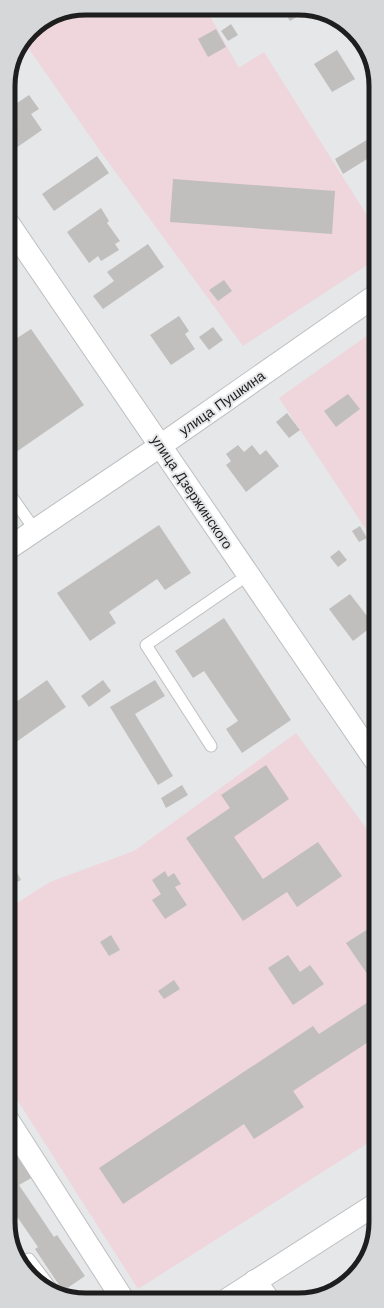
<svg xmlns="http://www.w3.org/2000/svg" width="384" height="1308" font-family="'Work Sans',sans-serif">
<rect width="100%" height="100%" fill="#e6e7e9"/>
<g fill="#efd5dc">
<polygon points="86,8 206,9 239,68 264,52 375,228 375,260 243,346 103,155 24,42 31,31 56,14"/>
<polygon points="375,330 375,543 279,398"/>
<polygon points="296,733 375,840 376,1138 138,1289 9,1087 9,908 50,882 134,851"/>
</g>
<g fill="#c0bfbd">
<polygon points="212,9 225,9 215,14"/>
<polygon points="282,9 308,10 290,21"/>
<polygon points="231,24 238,35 228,41 221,31"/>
<polygon points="216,29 226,47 208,57 198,39"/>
<polygon points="337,50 355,79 332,92 314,64"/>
<polygon points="29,95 39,109 31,114 42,130 16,148 8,136 8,130 10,129 8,126 8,109"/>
<polygon points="370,138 375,145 375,154 343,174 335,159"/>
<polygon points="97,156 109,173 54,211 42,194"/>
<polygon points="173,179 335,191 332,234 170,222"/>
<polygon points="101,208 109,221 107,223 120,241 115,244 119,250 101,261 98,256 89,263 67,232"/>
<polygon points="148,244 164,267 103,309 93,296 114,281 107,272"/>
<polygon points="224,280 232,291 218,301 209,290"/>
<polygon points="179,316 189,331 185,334 195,349 171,365 150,335"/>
<polygon points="213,327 223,340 209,350 199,337"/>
<polygon points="31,329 84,405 9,457 9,398 17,393 8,381 8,344"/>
<polygon points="375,339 375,357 366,346"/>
<polygon points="348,394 360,409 336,427 324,411"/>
<polygon points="287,413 300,430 289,438 276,422"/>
<polygon points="238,445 244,452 252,445 260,455 266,450 279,466 246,492 226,465 231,461 226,454"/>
<polygon points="159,525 191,573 165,590 157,579 109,612 116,623 90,641 57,593"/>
<polygon points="360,526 367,538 359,542 352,531"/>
<polygon points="339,550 347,560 338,567 330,557"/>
<polygon points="350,594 374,625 353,641 329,609"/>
<polygon points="224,618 291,720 242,753 226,729 238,721 204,671 193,678 175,651"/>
<polygon points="47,680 66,707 9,747 9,707"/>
<polygon points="103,680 111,691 89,707 81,696"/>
<polygon points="155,680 165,696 135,714 173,776 158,785 110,707"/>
<polygon points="266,765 289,799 234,837 263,879 318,842 342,876 297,907 287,892 243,921 186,838 230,808 221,795"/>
<polygon points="182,785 188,795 166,808 161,798"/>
<polygon points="9,858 21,880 9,886"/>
<polygon points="165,871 168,877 174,873 181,884 175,887 187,905 165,919 152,900 161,894 152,880"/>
<polygon points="376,924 376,987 346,943"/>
<polygon points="111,935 120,950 109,956 100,942"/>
<polygon points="288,955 300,972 310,965 324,984 293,1005 268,968"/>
<polygon points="174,980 180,989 164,999 158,991"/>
<polygon points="376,997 376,1037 293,1091 304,1107 254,1139 244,1124 123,1204 99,1168 313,1026 319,1034"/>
<polygon points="18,1154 33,1177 19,1185 54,1237 57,1235 85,1276 63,1291 35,1249 38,1247 9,1205 9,1160"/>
<polygon points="30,1271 35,1280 31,1277 28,1273"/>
</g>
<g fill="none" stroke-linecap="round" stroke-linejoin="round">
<defs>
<g id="service">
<polyline points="9,493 35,530"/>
<polyline points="211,746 146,645 248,575"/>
<polyline points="22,1261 29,1259 51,1288"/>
</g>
<g id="minor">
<polyline points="8,223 375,760"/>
<polyline points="9,548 160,446 375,296"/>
<polyline points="9,1122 122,1298"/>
<polyline points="255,1281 268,1299"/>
<polyline points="228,1299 376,1204"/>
</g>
</defs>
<use href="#service" stroke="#bebfc1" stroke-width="13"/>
<use href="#minor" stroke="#bebfc1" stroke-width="24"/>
<use href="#service" stroke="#fff" stroke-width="11"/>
<use href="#minor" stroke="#fff" stroke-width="22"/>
</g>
<g text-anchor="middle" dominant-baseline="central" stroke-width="4" stroke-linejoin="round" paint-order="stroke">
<g font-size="14" fill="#1e1e1f" stroke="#e6e7e9">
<text transform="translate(222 403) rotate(-35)">улица Пушкина</text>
<text transform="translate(192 492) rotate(56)">улица Дзержинского</text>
</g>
</g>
<path d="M0 0H384V1308H0ZM86 15H298A71 71 0 0 1 369 86V1222A71 71 0 0 1 298 1293H86A71 71 0 0 1 15 1222V86A71 71 0 0 1 86 15Z" fill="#d6d7d9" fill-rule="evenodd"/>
<path fill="none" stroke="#1e1e1f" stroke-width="5" d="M86 15H298A71 71 0 0 1 369 86V1222A71 71 0 0 1 298 1293H86A71 71 0 0 1 15 1222V86A71 71 0 0 1 86 15Z"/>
</svg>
